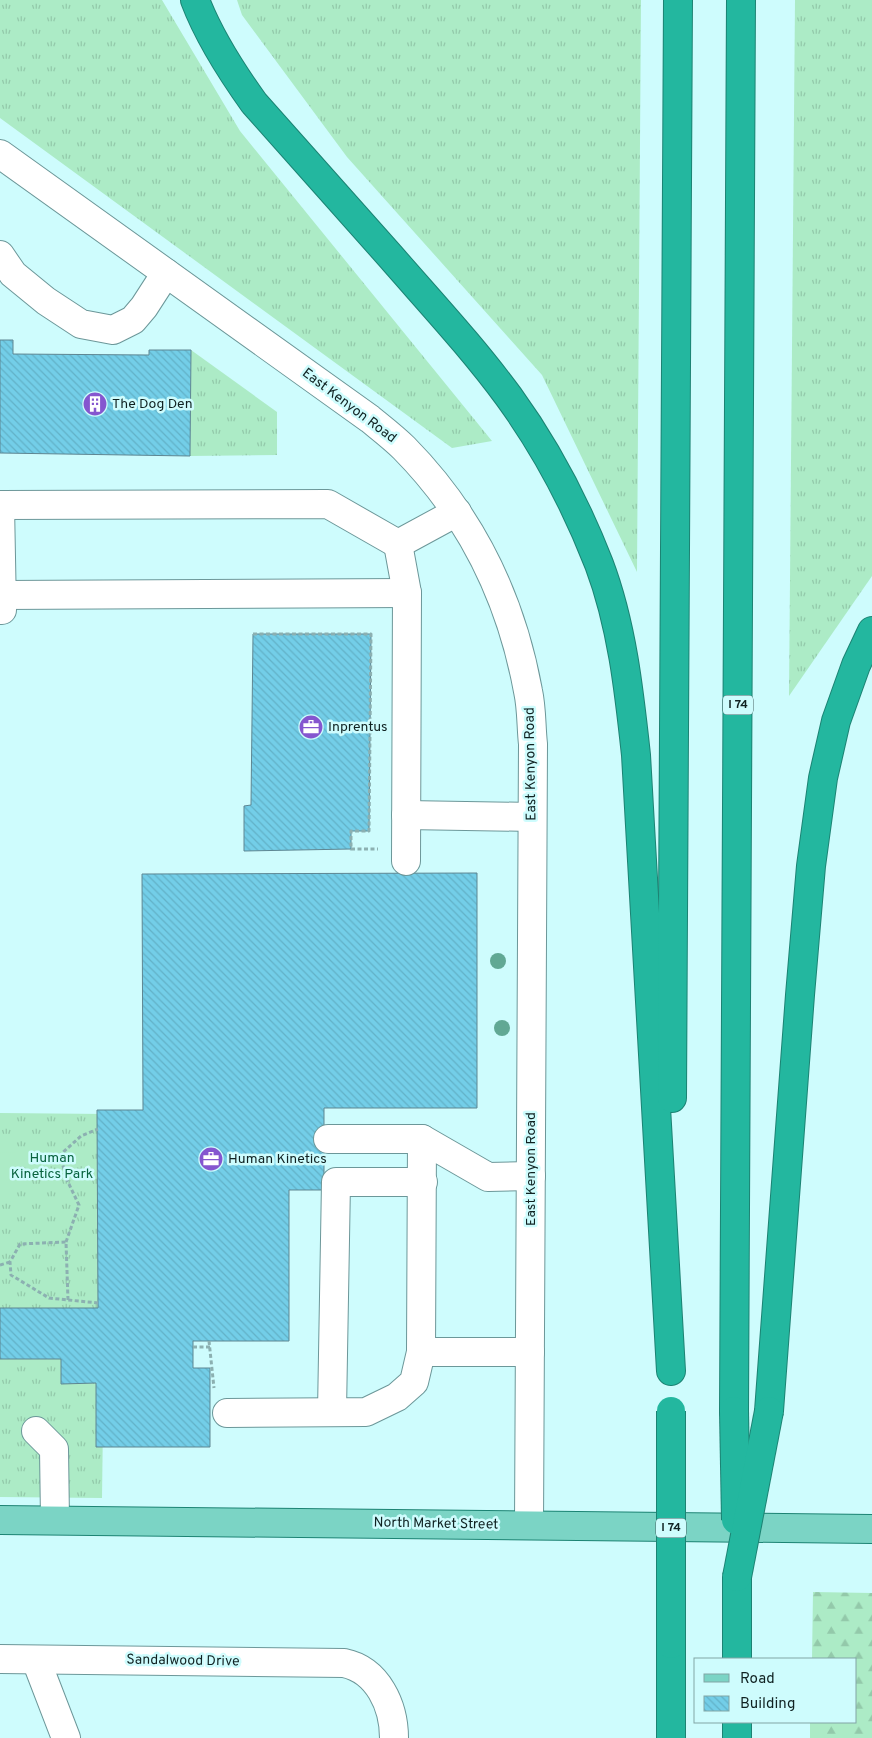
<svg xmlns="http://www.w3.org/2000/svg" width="872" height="1738" font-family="Overpass,sans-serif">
<defs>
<pattern id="grass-tufts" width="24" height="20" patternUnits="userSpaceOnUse" patternTransform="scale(1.25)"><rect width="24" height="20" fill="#acebc6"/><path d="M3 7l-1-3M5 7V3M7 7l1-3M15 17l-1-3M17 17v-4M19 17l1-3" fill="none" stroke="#93c9aa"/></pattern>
<pattern id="forest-firs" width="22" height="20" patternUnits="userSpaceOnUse" patternTransform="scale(1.25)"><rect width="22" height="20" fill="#acebc6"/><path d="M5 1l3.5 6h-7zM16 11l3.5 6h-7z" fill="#93c9aa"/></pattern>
<pattern id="building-back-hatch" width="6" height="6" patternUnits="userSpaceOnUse" patternTransform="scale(1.25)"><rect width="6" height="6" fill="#73cee8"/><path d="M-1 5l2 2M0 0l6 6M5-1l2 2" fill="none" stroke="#62b1c7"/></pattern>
</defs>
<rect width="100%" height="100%" fill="#cefcfd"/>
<g fill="url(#grass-tufts)">
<polygon points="0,0 162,0 240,131 492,441 452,448 0,118"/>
<polygon points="237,0 641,0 637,572 542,375 347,157 242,15"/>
<polygon points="795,0 872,0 872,576 789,696"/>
<polygon points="191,350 277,412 277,455 190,456"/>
<polygon points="0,1113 107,1114 102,1498 0,1497"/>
</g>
<polygon fill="url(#forest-firs)" points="813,1592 872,1593 872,1738 810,1738 810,1722 856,1722 856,1659 812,1659"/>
<polygon fill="#acebc6" points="0,1152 15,1153 15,1202 0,1201"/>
<g fill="url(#building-back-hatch)" stroke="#5e8692">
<polygon points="0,340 13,340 13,354 149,355 149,350 191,350 190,456 0,453"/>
<polygon points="253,634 371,634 369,831 351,831 351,849 244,851 244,806 251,805"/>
<polygon points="477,873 477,1108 324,1108 324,1190 289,1190 289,1341 193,1341 193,1368 210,1368 210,1447 96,1447 96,1383 61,1384 61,1359 0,1359 0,1308 98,1308 97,1110 143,1110 142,874"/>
</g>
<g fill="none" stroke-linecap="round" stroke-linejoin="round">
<defs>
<g id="minor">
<path d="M0,154L370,419C381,428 394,438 404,448C471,516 511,598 528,691C532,709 531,727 533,744L529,1525"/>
<polyline points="0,255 13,274 46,301 81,324 113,330 133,320 144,307 166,273"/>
<polyline points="398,544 407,593 406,861"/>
<polyline points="1,595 407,593"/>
<polyline points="0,610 2,610 0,505 328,504 398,544 457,512"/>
<polyline points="406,815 532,817"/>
<polyline points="328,1139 422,1139 488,1177 531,1176"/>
<polyline points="421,1352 530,1352"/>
<polyline points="332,1412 336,1182 423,1182"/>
<polyline points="227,1413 366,1412 397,1397 414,1382 421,1352 422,1139"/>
<polyline points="36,1431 54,1449 55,1520"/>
<path d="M0,1659L344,1663C378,1670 394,1706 394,1738"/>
<polyline points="36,1660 66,1738"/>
</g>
<polyline id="major" points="0,1520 872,1529"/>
<g id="highway">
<path d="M195,0C209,37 231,71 254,103C300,154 345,206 391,257C431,303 473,348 509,397C546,448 576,505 599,564C622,625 629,690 636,755L671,1371"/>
<polyline points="672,1098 678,0"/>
<polyline points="734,1411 741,0"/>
<polyline points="769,1411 800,995 811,866 823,778 836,721 856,665 872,631"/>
<polyline points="737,1577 737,1659"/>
<polyline points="737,1722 737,1738"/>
<polyline points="671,1738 671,1644"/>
</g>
</defs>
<use href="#minor" stroke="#6c9799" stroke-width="30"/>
<use href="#major" stroke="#1c8373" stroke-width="30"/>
<use href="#highway" stroke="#1c8373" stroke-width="30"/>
<g stroke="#8cb0b1" stroke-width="3" stroke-dasharray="4 2.5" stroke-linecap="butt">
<polyline points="253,634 371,634 369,831 351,831 351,849 378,849"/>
<polyline points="66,1242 79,1205 67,1180 60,1155 81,1136 98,1129"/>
<polyline points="0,1265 10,1262"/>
<polyline points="68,1300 66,1242 20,1244 10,1262 11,1275 49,1298 98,1303"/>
<polyline points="209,1341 214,1388"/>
<polyline points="193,1347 210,1347"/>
</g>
<use href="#minor" stroke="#fff" stroke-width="28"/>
<use href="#major" stroke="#7bd4c5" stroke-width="28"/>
<use href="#highway" stroke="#23b79f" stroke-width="28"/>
<defs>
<g id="highway-bridge">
<polyline points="671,1411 671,1644"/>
<polyline points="734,1411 736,1520"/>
<polyline points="737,1577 769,1411"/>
</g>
</defs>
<use href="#highway-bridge" stroke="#1c8373" stroke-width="30" stroke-linecap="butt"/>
<use href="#highway-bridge" stroke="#23b79f" stroke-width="28"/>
</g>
<g fill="#61a894">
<circle cx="498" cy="961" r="8"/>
<circle cx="502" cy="1028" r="8"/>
</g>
<defs>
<symbol id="building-disc" viewBox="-11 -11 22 22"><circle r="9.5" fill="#8556cf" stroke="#cefcfd"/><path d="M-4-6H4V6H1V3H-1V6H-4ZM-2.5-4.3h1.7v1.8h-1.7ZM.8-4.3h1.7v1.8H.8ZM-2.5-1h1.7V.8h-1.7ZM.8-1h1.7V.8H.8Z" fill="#fff"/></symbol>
<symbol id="office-disc" viewBox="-11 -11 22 22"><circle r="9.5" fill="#8556cf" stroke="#cefcfd"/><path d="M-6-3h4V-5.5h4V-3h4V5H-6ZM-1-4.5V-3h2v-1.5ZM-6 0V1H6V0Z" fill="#fff"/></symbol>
</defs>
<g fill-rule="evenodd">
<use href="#building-disc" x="81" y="390" width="28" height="28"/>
<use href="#office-disc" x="297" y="713" width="28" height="28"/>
<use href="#office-disc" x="197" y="1145" width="28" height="28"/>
</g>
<g text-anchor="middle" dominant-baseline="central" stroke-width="5" stroke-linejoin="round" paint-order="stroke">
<g fill="#cefcfd" stroke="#496364" stroke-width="1">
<rect x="723" y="695.5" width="30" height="19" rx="4"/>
<rect x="656" y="1518.5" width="30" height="19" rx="4"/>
</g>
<g font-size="12" font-weight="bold" fill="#102222">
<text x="738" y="705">I 74</text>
<text x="671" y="1528">I 74</text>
</g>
<g font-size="14" fill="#102222" stroke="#cefcfd" text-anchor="start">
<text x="112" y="404">The Dog Den</text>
<text x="328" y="727">Inprentus</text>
<text x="228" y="1159">Human Kinetics</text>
</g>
<g font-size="14" fill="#102222" stroke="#cefcfd">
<text transform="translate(349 406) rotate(37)">East Kenyon Road</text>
<text transform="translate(531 764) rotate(-91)">East Kenyon Road</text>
<text transform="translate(531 1169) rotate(-90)">East Kenyon Road</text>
<text transform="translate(436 1524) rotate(1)">North Market Street</text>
<text transform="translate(183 1661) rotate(1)">Sandalwood Drive</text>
</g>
<g font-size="14" fill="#08633e" stroke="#cefcfd">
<text x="52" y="1158">Human<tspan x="52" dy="16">Kinetics Park</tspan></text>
</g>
</g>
<rect x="694" y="1658" width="162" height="65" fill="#cefcfd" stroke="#82a5a5"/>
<rect x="704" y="1674" width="25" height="8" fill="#7bd4c5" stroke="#82a5a5"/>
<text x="740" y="1683" font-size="15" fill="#102222">Road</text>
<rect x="704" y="1696" width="25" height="15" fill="url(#building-back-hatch)" stroke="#82a5a5"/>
<text x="740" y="1708" font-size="15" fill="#102222">Building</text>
</svg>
